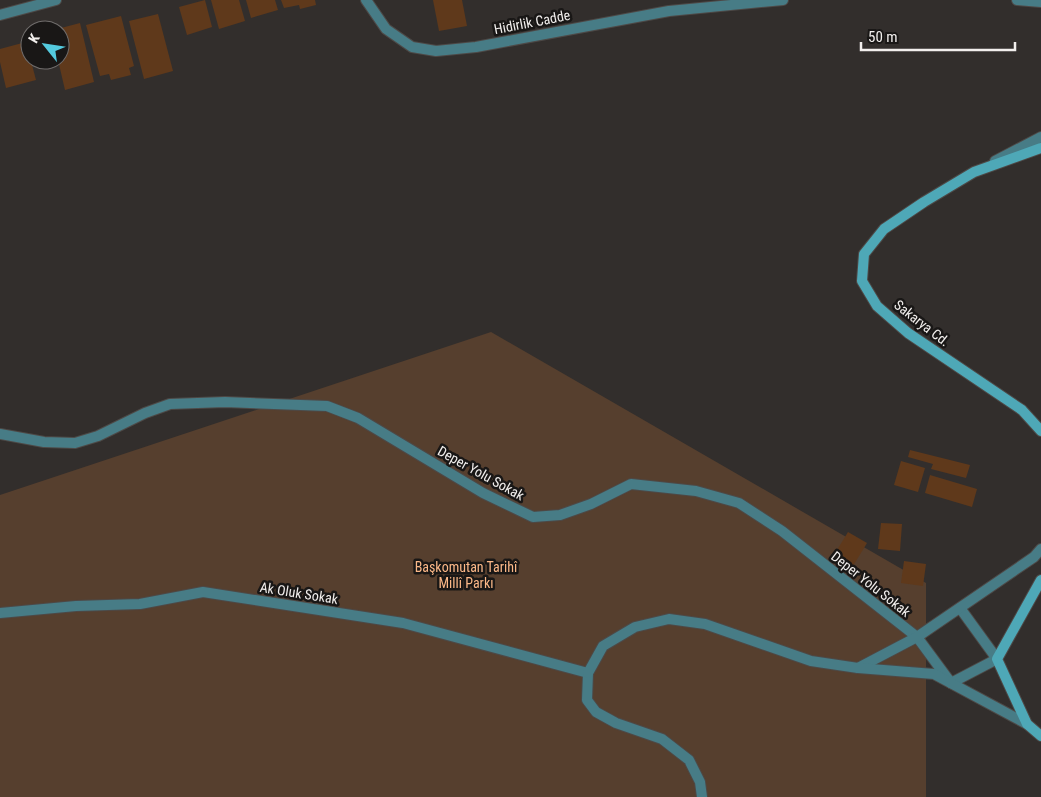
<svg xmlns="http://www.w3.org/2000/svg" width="1041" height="797" font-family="'Roboto Condensed',sans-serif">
<rect width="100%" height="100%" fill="#322e2c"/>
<polygon fill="#563f2e" points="491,332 926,583 926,797 0,797 0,495"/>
<g fill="#5f391b">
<polygon points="205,0 212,27 187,35 179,7"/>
<polygon points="211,0 239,0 245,21 219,29"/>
<polygon points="246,0 275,0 278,10 251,18"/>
<polygon points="281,0 315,0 316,5 300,9 299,5 284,8"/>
<polygon points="433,0 462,0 467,26 439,31"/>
<polygon points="158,14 173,71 144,79 129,21"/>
<polygon points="121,16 134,66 129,68 131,75 111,80 109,74 100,76 86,25"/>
<polygon points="80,23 94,82 65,90 58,60 60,60 60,49 66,48 61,28"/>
<polygon points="26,42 36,80 6,88 0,62 0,49"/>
<polygon points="910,450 970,465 966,478 931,469 933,464 908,457"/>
<polygon points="901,461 925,468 918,492 894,485"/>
<polygon points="930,475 977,489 972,507 925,493"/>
<polygon points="881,523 902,524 900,551 878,549"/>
<polygon points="848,532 867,543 853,566 834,555"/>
<polygon points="904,561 926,564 923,586 901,583"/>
</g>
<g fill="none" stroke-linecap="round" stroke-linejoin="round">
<defs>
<g id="minor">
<polyline points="366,0 386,29 412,47 436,51 476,47 669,11 783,0"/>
<polyline points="1017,0 1041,2"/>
<polyline points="995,161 1041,137"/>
<polyline points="0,613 76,606 140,604 203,592 403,623 588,673 587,700 596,712 616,723 662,739 689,760 700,782 702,797"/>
</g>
<g id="tertiary">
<polyline points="0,15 56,0"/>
<polyline points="0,434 44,442 75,443 98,436 145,413 170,404 225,402 327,406 358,418 483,493 533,517 560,515 591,504 631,484 696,491 739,503 782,531 917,637 951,683 997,659 960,608"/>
<polyline points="858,668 917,637 1034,557 1041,549"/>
<polyline points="588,673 603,646 635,627 669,619 705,624 811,661 858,668 934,674 1027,724"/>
</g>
<g id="secondary">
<polyline points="1041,148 974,172 924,202 884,229 864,254 862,281 877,306 908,333 1022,410 1041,431"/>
<polyline points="1041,580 997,659 1027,724 1041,736"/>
</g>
</defs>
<use href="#minor" stroke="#4d4947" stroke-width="12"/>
<use href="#tertiary" stroke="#4d4947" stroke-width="12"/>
<use href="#secondary" stroke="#4d4947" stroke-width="12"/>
<use href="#minor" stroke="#477c86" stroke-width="10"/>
<use href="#tertiary" stroke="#477c86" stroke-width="10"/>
<use href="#secondary" stroke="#4ea8b7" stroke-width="10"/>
</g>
<g text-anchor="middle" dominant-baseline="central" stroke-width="5" stroke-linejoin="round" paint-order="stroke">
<g font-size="14" fill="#f2efed" stroke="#191716">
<text transform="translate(532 22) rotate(-11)">Hidirlik Cadde</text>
<text transform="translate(922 323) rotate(38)">Sakarya Cd.</text>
<text transform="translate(481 473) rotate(29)">Deper Yolu Sokak</text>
<text transform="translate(871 584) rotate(38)">Deper Yolu Sokak</text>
<text transform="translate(299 593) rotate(9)">Ak Oluk Sokak</text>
</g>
<g font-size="14" fill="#fbb888" stroke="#191716">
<text x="466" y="567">Başkomutan Tarihî<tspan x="466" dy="16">Millî Parkı</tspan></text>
</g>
</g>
<g transform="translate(45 45) rotate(300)"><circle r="24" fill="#191716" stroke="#706d6c"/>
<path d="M0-4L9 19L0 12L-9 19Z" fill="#54cade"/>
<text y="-8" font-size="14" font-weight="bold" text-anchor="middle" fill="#f2efed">K</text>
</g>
<path d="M861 42v8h154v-8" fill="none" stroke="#f2efed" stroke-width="2.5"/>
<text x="868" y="42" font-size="15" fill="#f2efed" stroke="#191716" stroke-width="4" paint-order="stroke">50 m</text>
</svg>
